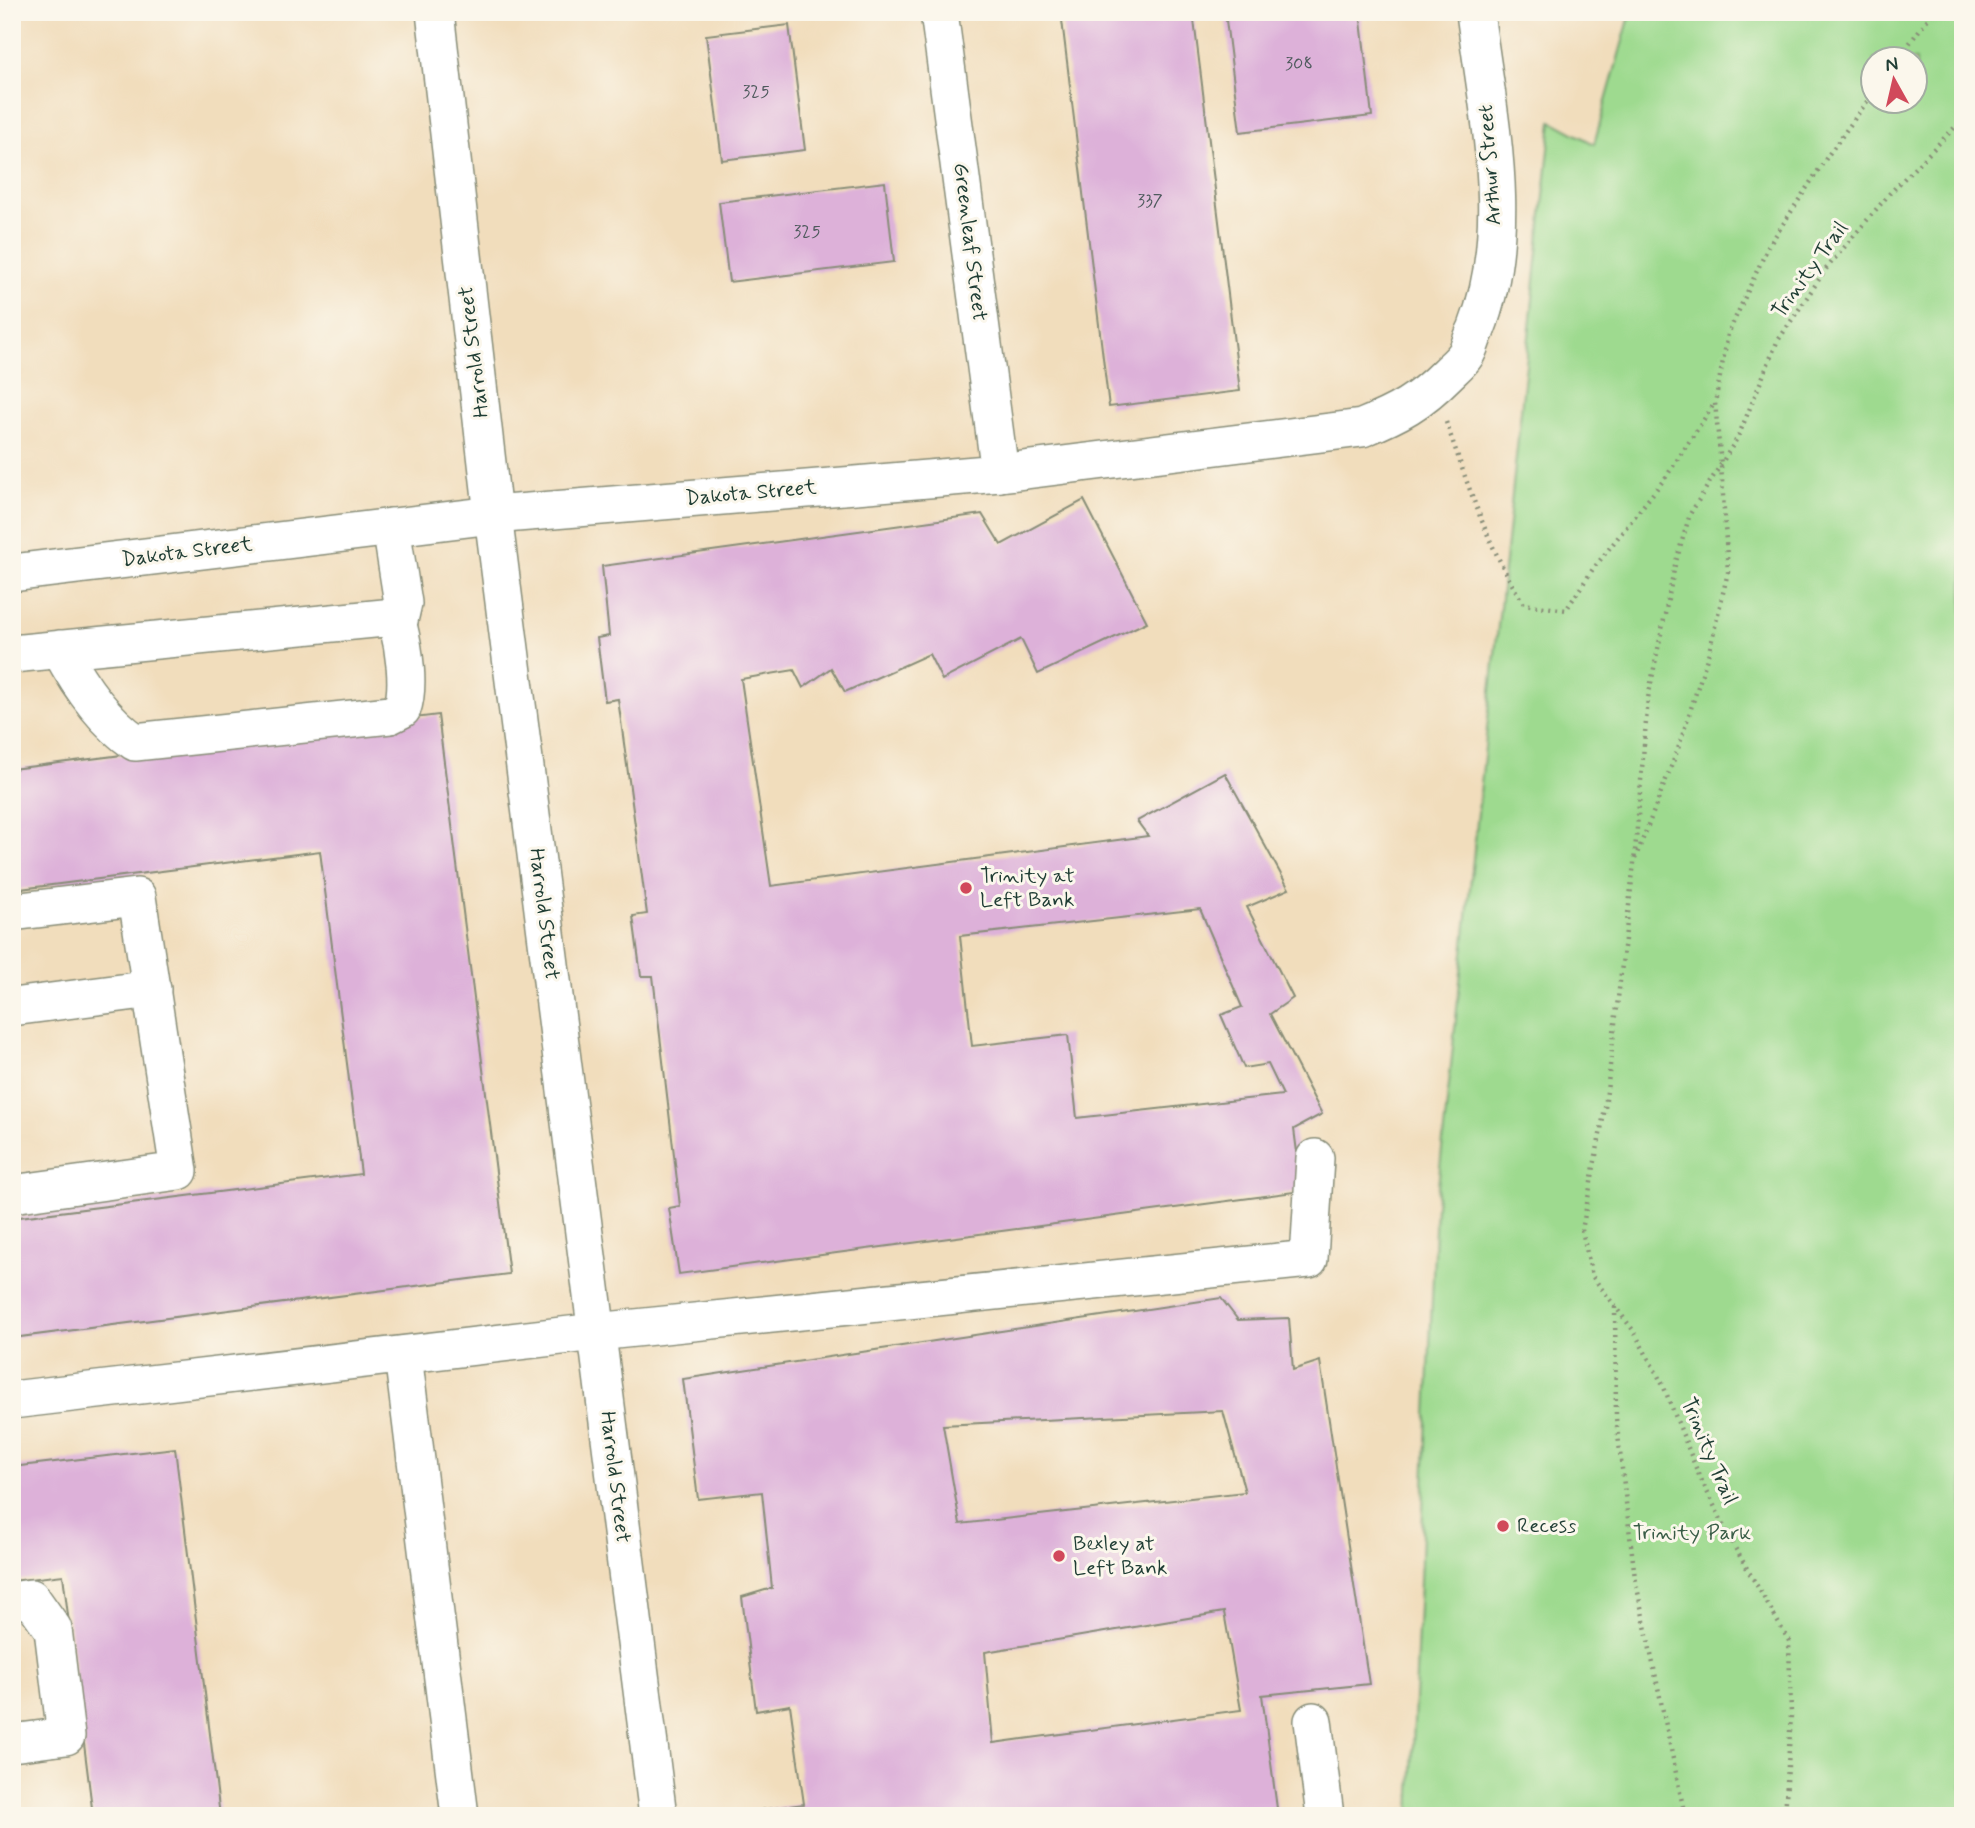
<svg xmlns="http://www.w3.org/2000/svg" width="1975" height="1828" font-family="Mynerve,sans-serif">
<rect width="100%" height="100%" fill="#fbf7ec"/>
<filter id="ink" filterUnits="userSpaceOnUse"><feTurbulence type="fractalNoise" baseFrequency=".0143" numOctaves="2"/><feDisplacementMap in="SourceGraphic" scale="14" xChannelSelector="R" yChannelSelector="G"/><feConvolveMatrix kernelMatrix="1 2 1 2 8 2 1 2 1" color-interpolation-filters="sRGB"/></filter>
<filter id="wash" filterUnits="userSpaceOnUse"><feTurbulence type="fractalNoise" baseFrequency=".00686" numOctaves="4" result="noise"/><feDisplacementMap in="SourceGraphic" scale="28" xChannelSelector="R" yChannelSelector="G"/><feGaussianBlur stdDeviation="1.57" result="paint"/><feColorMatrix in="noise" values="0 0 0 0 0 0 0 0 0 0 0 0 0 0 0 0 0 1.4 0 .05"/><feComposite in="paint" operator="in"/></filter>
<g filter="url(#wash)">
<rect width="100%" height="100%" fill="#f1ddbc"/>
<path fill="#9eda8f" stroke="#5e8c62" stroke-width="2" fill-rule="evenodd" d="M1631,12H1963V1816H1410L1436,1205L1552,121L1594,144ZM1874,60H1916V102H1874Z"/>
<g id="blocks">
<g fill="#ddb1d9" fill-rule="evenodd">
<polygon points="1061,12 1193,12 1240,391 1109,407"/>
<polygon points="1225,12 1360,12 1372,116 1240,132"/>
<polygon points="789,25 805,150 722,160 706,35"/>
<polygon points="885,182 894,262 729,282 719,202"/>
<path d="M1084,500L1147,622L1038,674L1021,639L942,680L929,654L845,692L831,668L803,688L794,670L741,679L771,886L1148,836L1137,821L1225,773L1289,889L1247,907L1293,998L1270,1014L1322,1114L1294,1129L1302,1191L679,1274L669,1208L680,1206L653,976H641L633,916L647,914L618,699L605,701L597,638L609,636L602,566L982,514L1001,545ZM1200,909L1242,1007L1221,1015L1244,1068L1268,1064L1283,1095L1077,1118L1068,1035L972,1046L960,936Z"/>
<polygon points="438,715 509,1274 12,1338 12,1218 361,1174 320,851 12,890 12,769"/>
<path d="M1221,1298L1238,1320L1289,1318L1293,1370L1320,1361L1369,1684L1262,1695L1278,1816H753V1811L804,1804L790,1705L756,1711L742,1597L772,1588L762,1492L698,1499L683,1379ZM1223,1411L1245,1492L960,1524L943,1425ZM1224,1612L1241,1710L993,1743L985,1652Z"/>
<polygon points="175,1448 220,1816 93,1816 63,1575 12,1581 12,1467"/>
</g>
</g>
</g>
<g filter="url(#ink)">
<use href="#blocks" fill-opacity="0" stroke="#888d78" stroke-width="2"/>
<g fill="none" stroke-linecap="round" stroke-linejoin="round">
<defs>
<g id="minor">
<polyline points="435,12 493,515 658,1816"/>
<polyline points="939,12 1000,473"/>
<polyline points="391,527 403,603 398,625"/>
<path d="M12,573L493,515L1000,473L1362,428C1399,413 1419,402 1447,374C1453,368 1461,362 1466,354C1470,347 1472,337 1476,330C1516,228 1488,116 1475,12"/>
<path d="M12,654L384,618L398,625C404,648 410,687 402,709L390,715L135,742C103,720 78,683 60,649"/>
<polyline points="12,912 137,897 179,1171 12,1194"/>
<polyline points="12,1007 152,989"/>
<polyline points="403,1355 460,1816"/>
<polyline points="12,1400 596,1332 1309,1259 1315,1158"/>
<polyline points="12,1601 31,1598 53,1629 66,1736 12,1743"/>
<polyline points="1313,1721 1325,1816"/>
</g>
</defs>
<use href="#minor" stroke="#888d78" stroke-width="40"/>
<g stroke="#888d78" stroke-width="4.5" stroke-dasharray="2 5" stroke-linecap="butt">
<polyline points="1897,60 1933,12"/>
<path d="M1446,422C1468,485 1488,548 1524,604L1566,610L1593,569L1666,477L1714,404"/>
<polyline points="1635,859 1678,749 1709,652 1728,572 1721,465 1715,403 1728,334 1768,247 1829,154 1874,92"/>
<polyline points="1615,1307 1616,1418 1635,1578 1685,1816"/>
<polyline points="1785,1816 1791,1715 1789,1641 1734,1546 1698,1473 1663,1385 1633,1330 1592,1276 1582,1230 1605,1108 1634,863 1648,698 1675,565 1690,514 1738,437 1777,342 1826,269 1890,193 1963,119"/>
</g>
<use href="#minor" stroke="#fff" stroke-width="37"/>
</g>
</g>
<g fill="#d1495b" stroke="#fbf7ec" stroke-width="2.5">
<circle cx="966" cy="888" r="7"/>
<circle cx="1503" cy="1526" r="7"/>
<circle cx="1059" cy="1556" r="7"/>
</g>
<g text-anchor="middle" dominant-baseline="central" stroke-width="6" stroke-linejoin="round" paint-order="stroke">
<g font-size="18" fill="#4e5a5d">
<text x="1299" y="64">308</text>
<text x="756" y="92">325</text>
<text x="1150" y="201">337</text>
<text x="807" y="232">325</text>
</g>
<g font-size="21" fill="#1f3d34" stroke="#fbf7ec">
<text transform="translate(1490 165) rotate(-94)">Arthur Street</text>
<text transform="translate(970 242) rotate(83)">Greenleaf Street</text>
<text transform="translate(1810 270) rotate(-54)">Trinity Trail</text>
<text transform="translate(474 352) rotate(-97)">Harrold Street</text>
<text transform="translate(751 493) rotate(-5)">Dakota Street</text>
<text transform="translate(187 552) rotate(-7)">Dakota Street</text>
<text transform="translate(544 914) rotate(83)">Harrold Street</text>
<text transform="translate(1709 1451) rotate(67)">Trinity Trail</text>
<text transform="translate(615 1477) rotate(83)">Harrold Street</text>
</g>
<g font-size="21" fill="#1f3d34" stroke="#fbf7ec" text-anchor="start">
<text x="980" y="876">Trinity at<tspan x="980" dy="24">Left Bank</tspan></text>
<text x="1517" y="1526">Recess</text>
<text x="1073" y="1544">Bexley at<tspan x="1073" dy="24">Left Bank</tspan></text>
</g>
<g font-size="21" fill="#385c46" stroke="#fbf7ec">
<text x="1692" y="1533">Trinity Park</text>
</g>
</g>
<rect width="1975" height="1828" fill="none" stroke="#fbf7ec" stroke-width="42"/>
<g transform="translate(1894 80) rotate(352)"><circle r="33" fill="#fbf7ec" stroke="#a3ada2" stroke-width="2"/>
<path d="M0-5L12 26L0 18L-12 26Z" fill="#d1495b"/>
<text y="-10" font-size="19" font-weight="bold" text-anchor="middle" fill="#1f3d34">N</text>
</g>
</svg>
